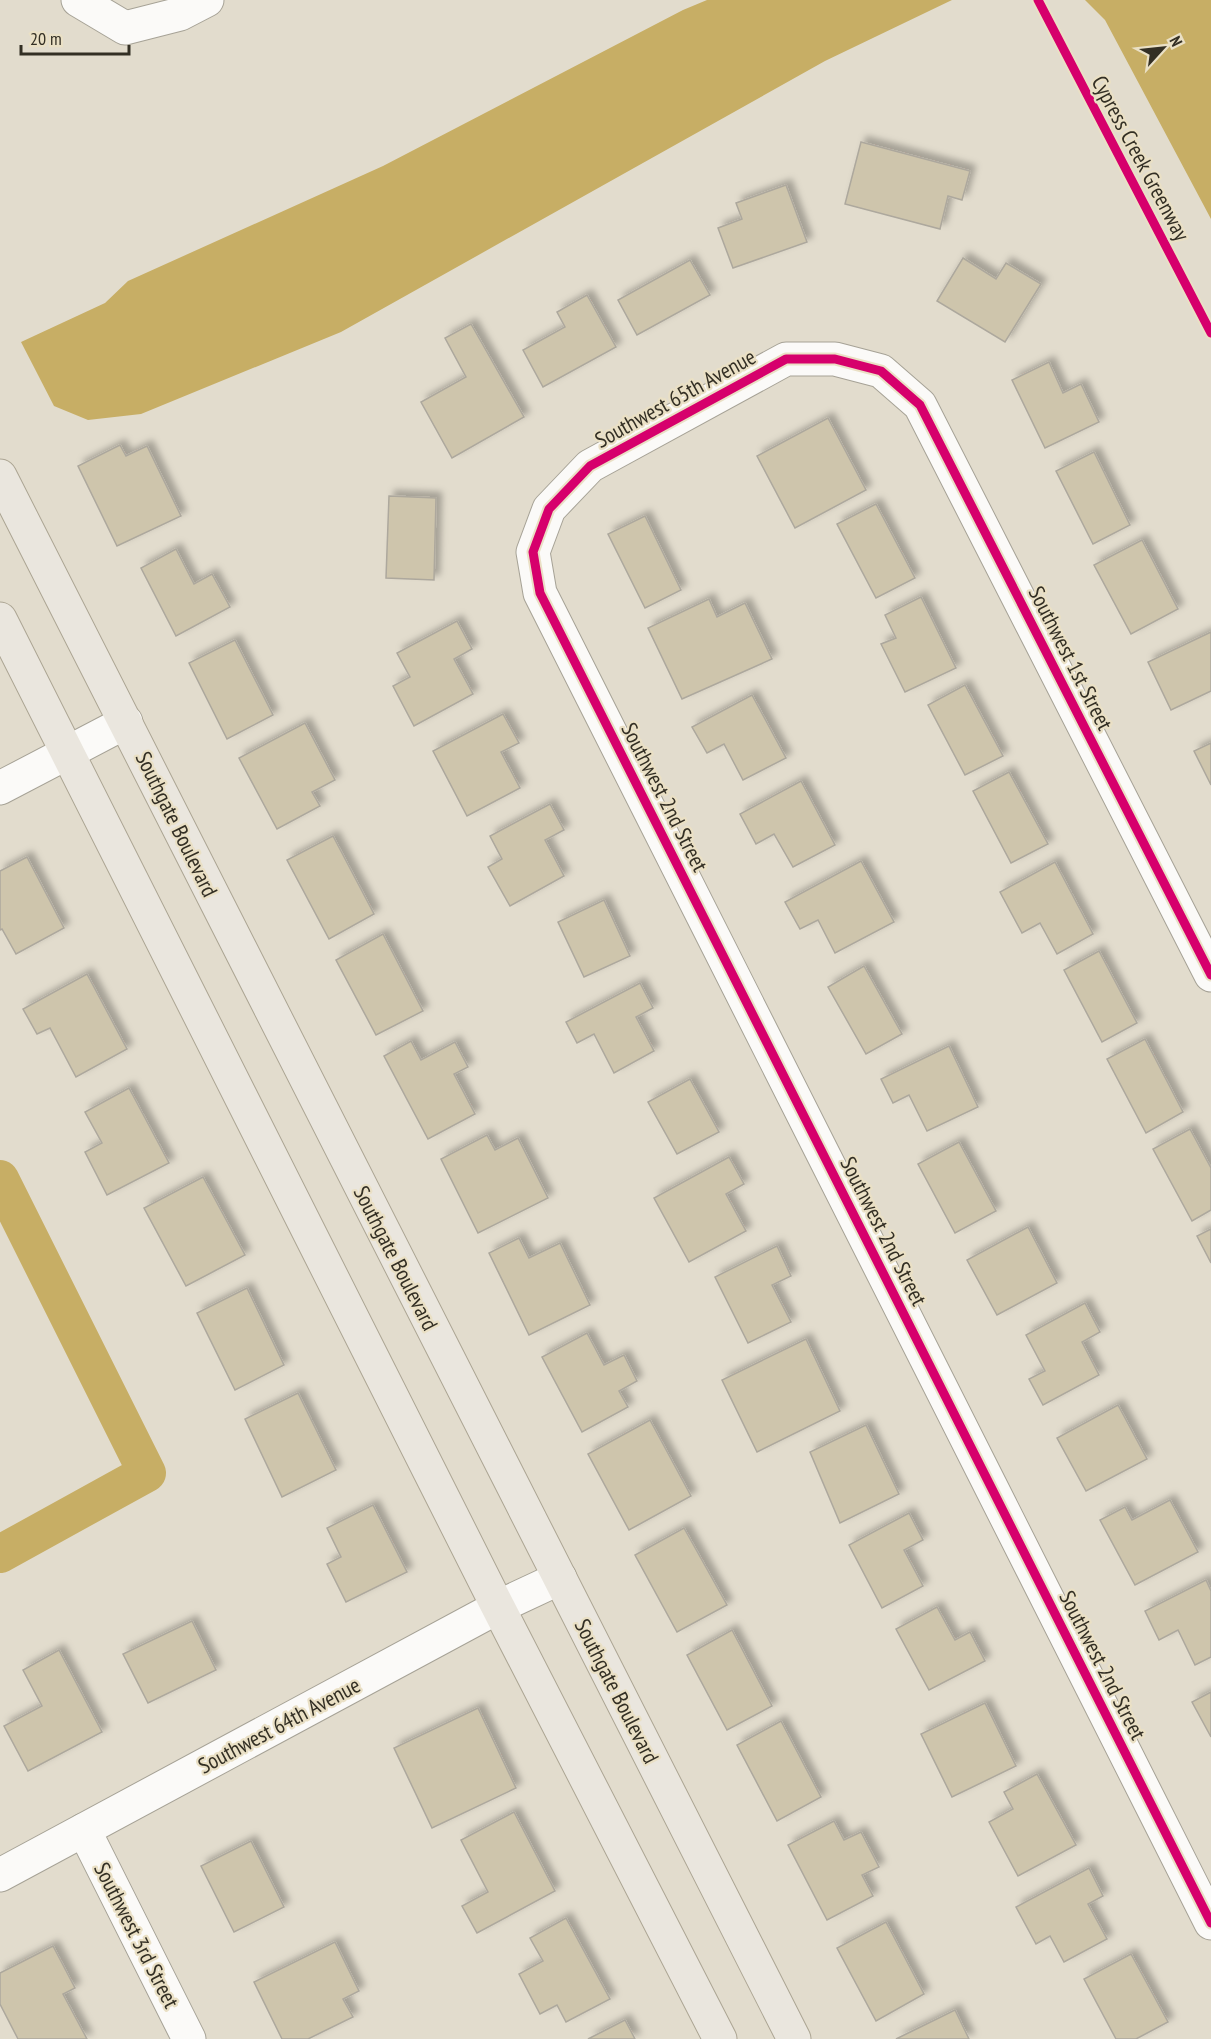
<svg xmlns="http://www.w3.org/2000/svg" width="1211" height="2039" font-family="'PT Sans Narrow',sans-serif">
<defs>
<filter id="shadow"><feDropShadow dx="5.5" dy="-5.5" stdDeviation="3" flood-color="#0004"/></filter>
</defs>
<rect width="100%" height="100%" fill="#e2dccd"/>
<g fill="#c7ae65">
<polygon points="707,0 952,0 825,61 341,332 141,414 88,420 54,406 21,342 105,303 128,281 383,166 683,10"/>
<polygon points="1085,0 1211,0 1211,219 1105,20"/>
</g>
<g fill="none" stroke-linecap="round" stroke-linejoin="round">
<polyline stroke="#c7ae65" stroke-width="38" points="0,1179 147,1473 0,1554"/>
</g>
<g fill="#cec5ac" stroke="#ada89d" stroke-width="1.5" filter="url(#shadow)">
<polygon points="861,142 970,171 962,200 948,196 940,229 845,204"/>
<polygon points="786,185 807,242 733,268 718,228 742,219 736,203"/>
<polygon points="963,258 996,279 1006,263 1041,284 1005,342 937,301"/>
<polygon points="690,260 710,295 637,335 618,300"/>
<polygon points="587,295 616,347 543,387 523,350 565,327 557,312"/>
<polygon points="471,324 524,417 452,458 421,402 466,377 445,338"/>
<polygon points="1049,362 1063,393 1081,384 1099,422 1045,448 1012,380"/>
<polygon points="828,418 866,490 795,528 757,456"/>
<polygon points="120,445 126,456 147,446 181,516 117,546 78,466"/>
<polygon points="1094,452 1130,525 1093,544 1056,471"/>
<polygon points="389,496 436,498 434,580 386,578"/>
<polygon points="876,504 915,578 876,598 837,524"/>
<polygon points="645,516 681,590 645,608 608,534"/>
<polygon points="1142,540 1178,609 1131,634 1094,565"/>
<polygon points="176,549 194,584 212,574 230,607 176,636 141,568"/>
<polygon points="921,597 956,668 905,692 881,644 896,638 885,615"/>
<polygon points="709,599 717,617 745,603 772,659 682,699 648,628"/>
<polygon points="457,621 472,649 454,659 473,694 414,726 393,686 410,677 397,653"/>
<polygon points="1211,632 1211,691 1171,710 1148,662"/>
<polygon points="235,640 273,715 227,739 189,663"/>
<polygon points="965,685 1003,756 965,775 928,705"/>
<polygon points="752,695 786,758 743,780 724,744 707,753 692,727"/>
<polygon points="503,714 519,743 501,752 520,788 467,816 433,751"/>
<polygon points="305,723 335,780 312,792 320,806 277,829 239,758"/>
<polygon points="1211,743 1211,785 1194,751"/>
<polygon points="1009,772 1048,844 1011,863 973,791"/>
<polygon points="801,781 835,845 793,867 774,834 756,844 740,814"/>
<polygon points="550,804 564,830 545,840 564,876 510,906 488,867 502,859 490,836"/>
<polygon points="333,836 374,914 329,939 287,860"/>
<polygon points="27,857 64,928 16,954 2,929 0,930 0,871"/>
<polygon points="861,861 894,922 835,953 818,920 800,929 785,902"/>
<polygon points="1055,862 1093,934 1057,954 1040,923 1022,933 1000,892"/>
<polygon points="604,900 630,956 584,977 558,922"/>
<polygon points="383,934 423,1011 376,1035 336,960"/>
<polygon points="1099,951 1137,1023 1102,1042 1064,970"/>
<polygon points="864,966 902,1034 866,1054 828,987"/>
<polygon points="87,974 127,1049 76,1077 50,1028 37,1034 23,1009"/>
<polygon points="640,983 653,1008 636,1017 654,1051 614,1073 594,1034 577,1043 566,1022"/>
<polygon points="1145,1039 1183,1112 1146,1133 1107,1059"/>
<polygon points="411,1041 421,1060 455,1042 468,1067 454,1074 475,1114 428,1139 384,1056"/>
<polygon points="949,1046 978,1107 927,1131 909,1095 893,1103 881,1079"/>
<polygon points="690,1079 719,1132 677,1154 648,1102"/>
<polygon points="129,1088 169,1163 107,1195 85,1152 102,1143 85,1112"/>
<polygon points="1190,1129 1211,1168 1211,1210 1192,1221 1153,1149"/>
<polygon points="487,1135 495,1150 518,1138 548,1198 478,1233 441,1159"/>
<polygon points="959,1142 996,1211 955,1233 918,1164"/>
<polygon points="729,1157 744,1184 726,1194 746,1231 689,1262 654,1198"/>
<polygon points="203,1177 245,1255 186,1286 144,1208"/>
<polygon points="1028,1227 1057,1283 997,1315 967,1260"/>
<polygon points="1211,1229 1211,1263 1197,1236"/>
<polygon points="519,1238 529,1258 560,1243 590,1305 529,1335 489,1253"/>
<polygon points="777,1246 791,1276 772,1285 791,1322 748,1343 715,1277"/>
<polygon points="247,1288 284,1365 235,1390 197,1313"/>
<polygon points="1085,1303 1100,1332 1082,1342 1099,1375 1043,1405 1029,1379 1045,1371 1026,1335"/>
<polygon points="587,1333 604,1365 624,1355 637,1381 619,1391 628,1407 582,1432 542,1357"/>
<polygon points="806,1339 840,1411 757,1452 722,1380"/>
<polygon points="298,1393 336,1470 282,1497 245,1419"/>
<polygon points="1118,1405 1147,1459 1086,1491 1057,1438"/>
<polygon points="650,1420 691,1496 629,1530 588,1454"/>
<polygon points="866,1425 899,1494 840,1523 810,1452"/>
<polygon points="1170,1500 1198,1552 1135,1585 1100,1520 1125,1507 1132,1520"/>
<polygon points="373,1505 407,1572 346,1602 327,1564 341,1557 327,1528"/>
<polygon points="909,1513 923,1540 904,1550 923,1586 882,1608 849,1545"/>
<polygon points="684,1528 727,1605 677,1632 635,1555"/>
<polygon points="1206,1580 1211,1591 1211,1657 1195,1665 1178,1630 1159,1640 1145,1611"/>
<polygon points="937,1607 955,1640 970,1632 985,1661 929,1690 896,1629"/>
<polygon points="192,1621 216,1670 148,1703 123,1654"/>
<polygon points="732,1630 772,1706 727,1730 687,1655"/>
<polygon points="59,1650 102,1732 28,1771 4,1726 42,1706 23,1670"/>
<polygon points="1211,1692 1211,1737 1192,1702"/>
<polygon points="985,1703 1016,1766 952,1797 921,1734"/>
<polygon points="478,1708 516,1788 432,1828 394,1748"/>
<polygon points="781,1721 821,1797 777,1821 737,1745"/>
<polygon points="1037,1774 1076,1845 1018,1876 989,1822 1013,1809 1004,1792"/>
<polygon points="514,1812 555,1891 477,1933 462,1906 488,1892 461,1840"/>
<polygon points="834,1821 844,1840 861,1832 879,1867 862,1875 873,1896 827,1920 788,1845"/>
<polygon points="251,1841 284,1907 234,1932 201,1866"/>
<polygon points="1089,1868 1103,1896 1088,1904 1107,1939 1064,1962 1050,1936 1036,1944 1016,1907"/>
<polygon points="566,1918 610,1999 566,2022 557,2005 540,2014 519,1974 543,1961 530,1938"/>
<polygon points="886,1922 924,1994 876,2021 837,1948"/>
<polygon points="335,1942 359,1991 343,1999 353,2017 308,2039 282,2039 254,1982"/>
<polygon points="53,1946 75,1988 63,1994 87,2039 18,2039 0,2004 0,1973"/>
<polygon points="1131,1954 1168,2022 1136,2039 1116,2039 1084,1979"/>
<polygon points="955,2010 969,2039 896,2039"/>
<polygon points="625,2020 635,2039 588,2039"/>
</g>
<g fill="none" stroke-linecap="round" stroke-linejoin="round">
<defs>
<g id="minor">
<polyline points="78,0 125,28 180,14 207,0"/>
<polyline points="0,788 126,722"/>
<polyline points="1211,975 920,405 881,371 835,359 786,359 590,466 549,509 533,552 540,593 1211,1923"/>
<polyline points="84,1830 189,2039"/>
<polyline points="0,1875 498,1607 560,1578"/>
</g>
<g id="major">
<polyline points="0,476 794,2039"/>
<polyline points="0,619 498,1607 720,2039"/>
</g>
</defs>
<use href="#minor" stroke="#a6a296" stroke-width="35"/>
<use href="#major" stroke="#aca593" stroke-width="35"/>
<use href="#minor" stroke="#fbfaf8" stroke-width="33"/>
<use href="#major" stroke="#eae6de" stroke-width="33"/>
<defs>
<g id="cycleway">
<polyline points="1038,0 1211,333"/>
<polyline points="1211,975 920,405 881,371 835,359 786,359 590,466 549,509 533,552 540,593 1211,1923"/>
</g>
</defs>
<use href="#cycleway" stroke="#eae0c5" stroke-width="13"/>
<use href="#cycleway" stroke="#d6006c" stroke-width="9"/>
</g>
<g text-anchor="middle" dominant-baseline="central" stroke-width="4.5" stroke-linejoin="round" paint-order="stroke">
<g font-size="22" fill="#332f24" stroke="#eae0c5">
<text transform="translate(1141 158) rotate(62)">Cypress Creek Greenway</text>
<text transform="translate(675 398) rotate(-29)">Southwest 65th Avenue</text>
<text transform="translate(1071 658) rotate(63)">Southwest 1st Street</text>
<text transform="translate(665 797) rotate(63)">Southwest 2nd Street</text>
<text transform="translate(177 824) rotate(64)">Southgate Boulevard</text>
<text transform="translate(884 1231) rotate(63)">Southwest 2nd Street</text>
<text transform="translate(396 1258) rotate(63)">Southgate Boulevard</text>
<text transform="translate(1103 1665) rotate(63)">Southwest 2nd Street</text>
<text transform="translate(617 1691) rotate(63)">Southgate Boulevard</text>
<text transform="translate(279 1725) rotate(-28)">Southwest 64th Avenue</text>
<text transform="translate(137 1935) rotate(63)">Southwest 3rd Street</text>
</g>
</g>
<g transform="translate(1163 48) rotate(63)" stroke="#eae0c5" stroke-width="4.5" paint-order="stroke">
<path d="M0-4.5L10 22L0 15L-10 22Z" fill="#332f24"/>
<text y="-9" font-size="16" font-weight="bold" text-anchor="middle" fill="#332f24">N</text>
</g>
<path d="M21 45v9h108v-9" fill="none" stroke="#332f24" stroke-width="3"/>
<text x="30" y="45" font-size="18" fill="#332f24" stroke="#eae0c5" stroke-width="4.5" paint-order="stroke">20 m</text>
</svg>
